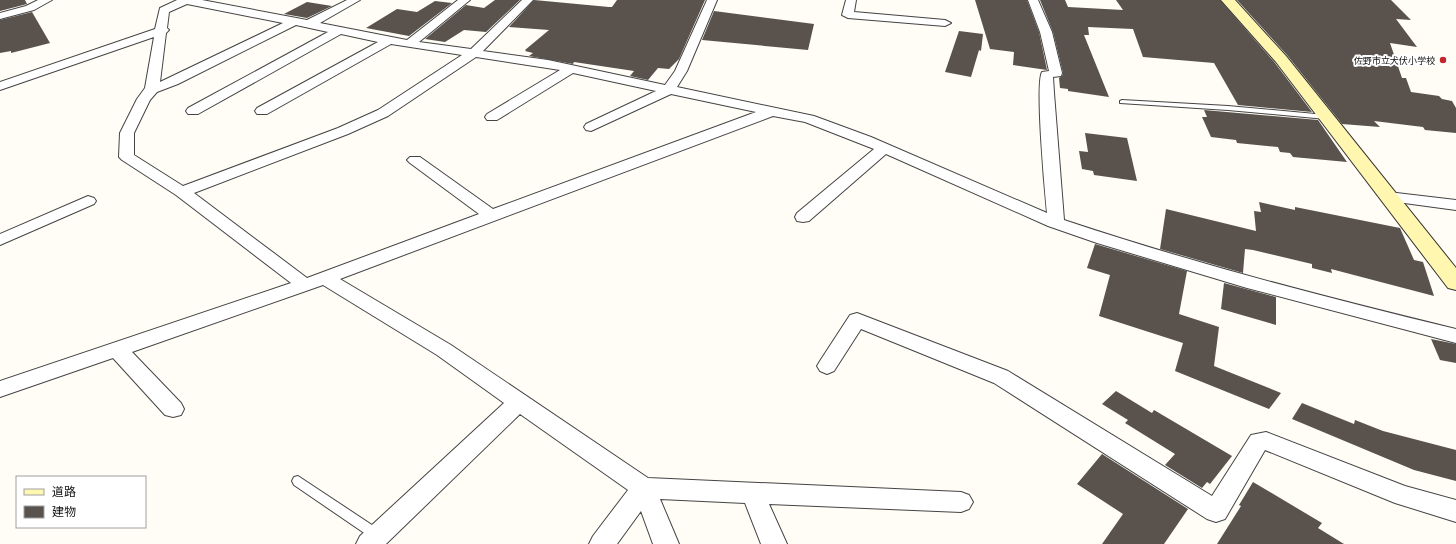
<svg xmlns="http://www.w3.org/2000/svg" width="1456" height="544" font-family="'IBM Plex Serif','Noto Sans JP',serif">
<rect width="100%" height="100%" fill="#fffdf5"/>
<g fill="#5a524d">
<polygon points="0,0 25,0 27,4 0,11"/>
<polygon points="495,0 520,0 486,32 464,30 445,42 425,39 466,5 484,8"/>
<polygon points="534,0 609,7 612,7 617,0 705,0 679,59 669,69 658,68 648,80 630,76 634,71 574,62 573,64 529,56 533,53 525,51 526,50 525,50 549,30 509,27"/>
<polygon points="975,0 1027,0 1039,32 1047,70 1013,65 1014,52 990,49"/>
<polygon points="1040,0 1065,0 1068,7 1123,10 1116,0 1220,0 1275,63 1312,112 1238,105 1214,63 1143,57 1133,29 1088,27 1089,35 1084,35 1109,97 1068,91 1068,89 1060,88 1059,78 1062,76 1063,73 1053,32"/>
<polygon points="1237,0 1391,0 1411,20 1396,19 1417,47 1390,43 1402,78 1406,78 1411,92 1439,96 1442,99 1452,101 1456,108 1456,133 1425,130 1423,127 1374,121 1380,127 1342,124 1287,55"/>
<polygon points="435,1 452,3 409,36 366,28 397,9 417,12"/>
<polygon points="307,2 332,6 307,18 284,14"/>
<polygon points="714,11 814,24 808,50 702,40"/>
<polygon points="32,12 50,43 11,53 11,51 0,53 0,20"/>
<polygon points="959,31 983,34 981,51 979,50 971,77 945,72"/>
<polygon points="1204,110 1318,120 1347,162 1293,157 1290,153 1280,152 1278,147 1237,143 1236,140 1211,137 1202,117 1207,117"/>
<polygon points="1085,133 1127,138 1137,181 1094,175 1093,171 1082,169 1079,151 1088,152"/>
<polygon points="1259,202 1295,210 1295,207 1400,228 1414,260 1423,262 1434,296 1331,269 1332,273 1312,268 1312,264 1253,250 1245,249 1243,273 1160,249 1166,209 1256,231 1254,211 1261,212"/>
<polygon points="1095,244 1187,271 1179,314 1219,327 1214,366 1281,393 1269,409 1175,371 1183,343 1099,316 1110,275 1087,268"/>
<polygon points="1224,283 1276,297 1276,325 1221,309"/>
<polygon points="1431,339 1456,344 1456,363 1440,360"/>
<polygon points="1116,391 1152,413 1154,410 1232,456 1210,484 1207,482 1202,488 1165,465 1175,454 1125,423 1128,420 1102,404"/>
<polygon points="1302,403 1354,424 1355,420 1383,431 1456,450 1456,481 1414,470 1292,419"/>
<polygon points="1102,454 1188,509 1164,544 1102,544 1123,514 1077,484"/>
<polygon points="1253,482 1322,523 1318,528 1344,544 1217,544 1241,506 1239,505"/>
</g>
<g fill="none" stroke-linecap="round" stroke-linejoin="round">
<defs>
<g id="lane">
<polygon points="1122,100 1228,106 1326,115 1329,117 1326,119 1228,110 1120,103 1120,101"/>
<polygon points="298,476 381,531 383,535 381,539 377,541 373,539 294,485 292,481 294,477"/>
</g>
<g id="street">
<polygon points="38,0 52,0 34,10 0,19 0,13 26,6"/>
<path d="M177,0H202L307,20L347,0H360L320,23L407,40L458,0H470L419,42L471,49L522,0H533L483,51L548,60L665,85L675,71L707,0H717L687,71L677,87L814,116L871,137L1047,213C1045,193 1035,84 1042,72L1049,71L1040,32L1028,0H1038L1052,32L1062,73L1061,76L1053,77L1054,93L1064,220C1193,263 1324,297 1456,329V343L1247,288L1097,243L1048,226L886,154L809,221L803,222L797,221L795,217L797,213L874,149L805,122L773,116L340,279L451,345L648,478L961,492L969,495L973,502L969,509L961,512L769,504L787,544H761L745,503L660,499L679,544H653L641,511L617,544H589L593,536L628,490L520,414L386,544H356L360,536L504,403L437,355L323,285L132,352L181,403L184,409L181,415L173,417L165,415L113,358L0,397V381L291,283L176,195L122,160L119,157L120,133L137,99L145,88L154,37L0,90V82L155,29L160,8ZM187,4L283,23L160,82L166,33L169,30L167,28L169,12ZM296,25L328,32L188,108L186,111L188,114H198L341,34L378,42L257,108L255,111L257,114H267L391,44L462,55L378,110L338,128L183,186L134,155V133L150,100L157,92L178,84ZM476,57L560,70L487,114L485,117L487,120H497L573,73L656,91L586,124L584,127L586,130L591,131L671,94L756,112L493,209L420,157H410L407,160L410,163L479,214L307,278L194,193L348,134L388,116Z"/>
<polygon points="846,0 856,0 854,12 945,20 951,23 945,26 848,18 842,15"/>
<polygon points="1388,192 1456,200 1456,210 1382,200 1380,197 1382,194"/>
<polygon points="88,196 94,198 96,201 94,204 0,245 0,234"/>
<polygon points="857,313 1008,371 1212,496 1251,435 1266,432 1405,486 1456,500 1456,522 1395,503 1265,450 1225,519 1216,522 1207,519 994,383 861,329 834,371 827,374 820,371 817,366 820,361 850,315"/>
</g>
<polygon id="secondary" points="1221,0 1235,0 1286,56 1456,268 1456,290 1448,288 1276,62"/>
</defs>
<use href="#lane" stroke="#444" stroke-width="2"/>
<use href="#street" stroke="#444" stroke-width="2"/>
<use href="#secondary" stroke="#333" stroke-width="2"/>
<use href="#lane" fill="#fff" fill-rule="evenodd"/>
<use href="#street" fill="#fff" fill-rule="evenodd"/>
<use href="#secondary" fill="#fff6b0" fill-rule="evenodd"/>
</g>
<circle fill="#c4262e" stroke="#fff" stroke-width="1.5" cx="1443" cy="60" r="4"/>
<g text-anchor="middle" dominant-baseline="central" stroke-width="4" stroke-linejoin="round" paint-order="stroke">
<g font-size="9" fill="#111" stroke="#fff" text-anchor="end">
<text x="1435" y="60">佐野市立犬伏小学校</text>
</g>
</g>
<rect x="16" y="476" width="130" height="52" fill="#ffffff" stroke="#a0a0a0"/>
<rect x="24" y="489" width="20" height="6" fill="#fff6b0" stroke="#a0a0a0"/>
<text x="52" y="496" font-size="12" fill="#111111">道路</text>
<rect x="24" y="506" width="20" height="12" fill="#5a524d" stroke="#a0a0a0"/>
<text x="52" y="516" font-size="12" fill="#111111">建物</text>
</svg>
